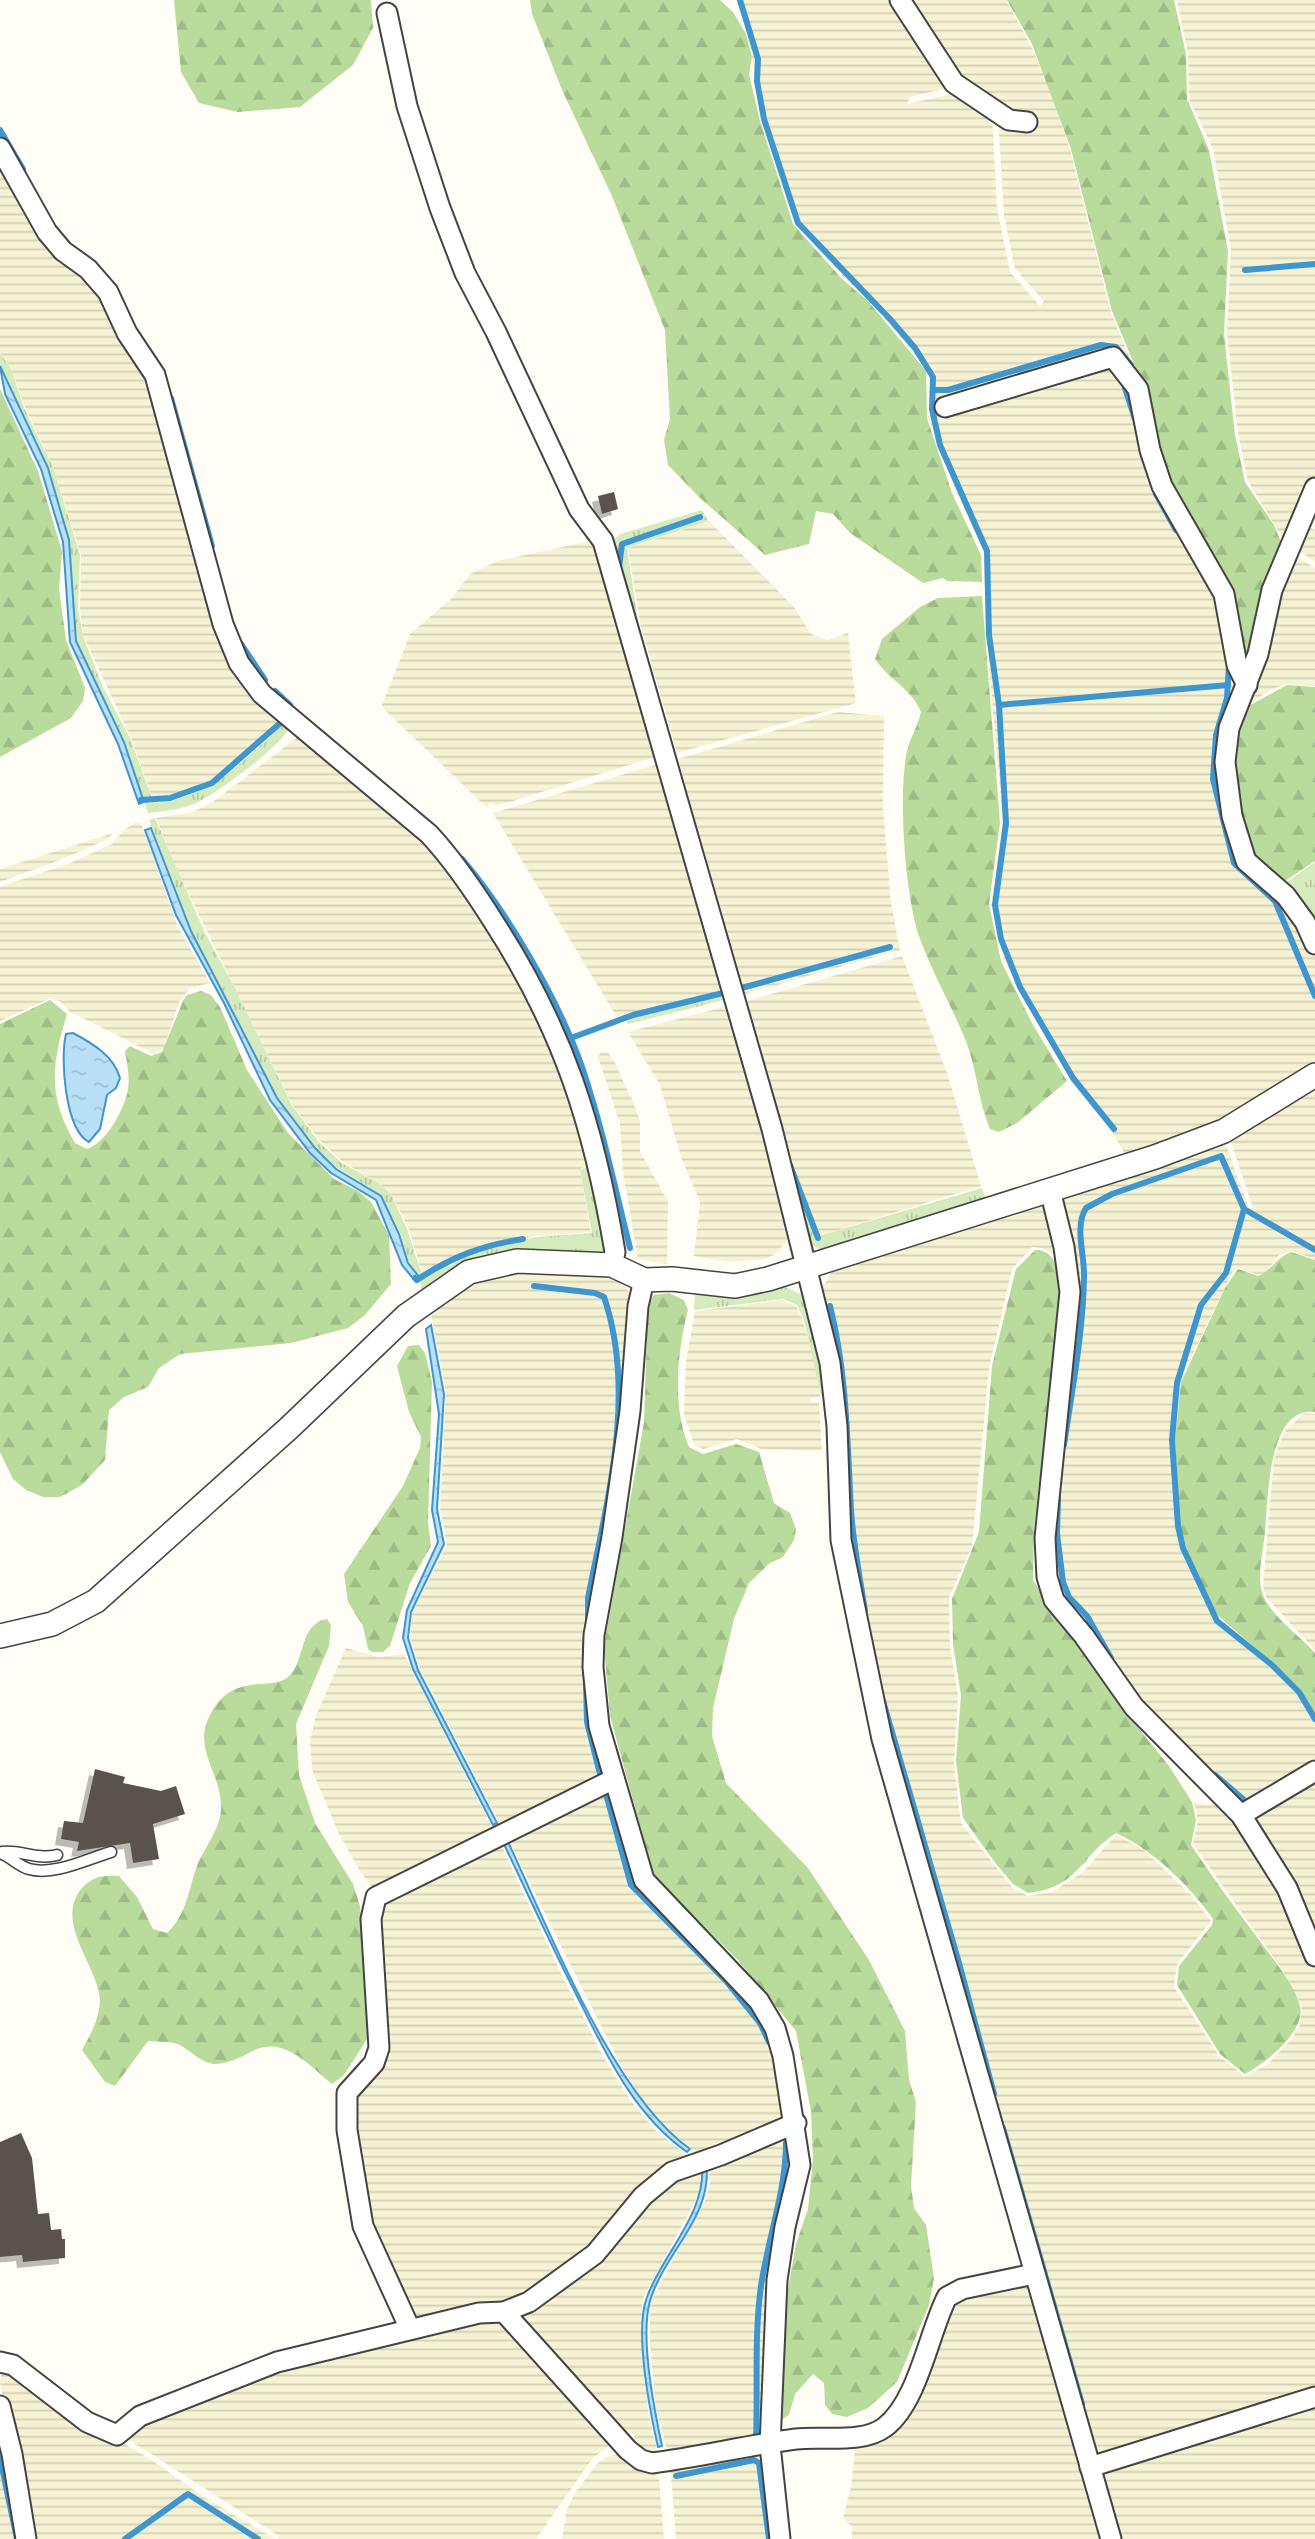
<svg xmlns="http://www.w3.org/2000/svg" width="1315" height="2539" font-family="'Libre Baskerville',serif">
<defs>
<pattern id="farmland-rules" width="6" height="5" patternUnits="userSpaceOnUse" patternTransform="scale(1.75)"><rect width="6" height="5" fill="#f6f3d4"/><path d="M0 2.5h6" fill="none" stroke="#d2cfb5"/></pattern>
<pattern id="grass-tufts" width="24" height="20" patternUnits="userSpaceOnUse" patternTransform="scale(1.75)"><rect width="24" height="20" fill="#d5ebbd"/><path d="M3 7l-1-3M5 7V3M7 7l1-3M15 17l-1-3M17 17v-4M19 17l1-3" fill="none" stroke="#b6c8a1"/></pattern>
<pattern id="forest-firs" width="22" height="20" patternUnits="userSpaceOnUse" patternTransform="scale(1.75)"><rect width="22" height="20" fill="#b9dc9c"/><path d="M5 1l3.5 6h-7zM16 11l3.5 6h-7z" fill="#9ebc85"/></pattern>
<pattern id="water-ripples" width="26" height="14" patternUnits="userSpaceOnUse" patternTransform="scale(1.75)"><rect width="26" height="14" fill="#b9e0f7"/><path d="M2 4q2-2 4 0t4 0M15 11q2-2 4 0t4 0" fill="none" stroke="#9ebfd3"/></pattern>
<filter id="shadow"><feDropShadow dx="-6" dy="6" stdDeviation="0" flood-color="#0004"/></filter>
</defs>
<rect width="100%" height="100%" fill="#fffdf5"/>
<g fill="url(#farmland-rules)">
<polygon points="736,0 897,0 953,87 909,97 908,104 963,91 992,115 997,208 1010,272 1040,306 1044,301 1015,269 1004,215 998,118 966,89 904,0 1006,0 1031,46 1049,87 1070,150 1111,313 1140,382 1117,354 942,405 929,405 933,390 928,371 868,299 844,278 796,224 761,120 754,81 754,66 746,26"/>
<polygon points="1177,0 1315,0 1315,482 1289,539 1283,539 1248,481 1238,433 1227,333 1231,250 1213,149 1189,99 1188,54"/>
<polygon points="0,154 86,274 149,372 220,631 286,721 212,784 170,800 154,802 131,738 83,635 80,608 81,555 53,467 26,409 11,369 0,352"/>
<polygon points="1103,362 1130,385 1214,581 1236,675 1258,878 1301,927 1315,956 1315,1064 1273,1094 1230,1117 1126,1156 1111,1130 1070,1077 1004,960 991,905 1003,822 986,633 984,552 956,491 928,416"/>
<polygon points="709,521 794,607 811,634 827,640 848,633 856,703 677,753 641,627 628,548"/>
<polygon points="1304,525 1315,530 1315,562 1295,547"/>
<polygon points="585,542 595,545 658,756 503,804 495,805 490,802 487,808 386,711 382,705 410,634 452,598 470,574 497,561"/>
<polygon points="1296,556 1315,568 1315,686 1287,684 1270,690 1244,707 1270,609"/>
<polygon points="838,712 884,716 883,808 891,903 900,950 745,994 678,759"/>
<polygon points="298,737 429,840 538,1006 593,1163 580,1169 591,1232 536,1236 486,1246 423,1277 409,1229 391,1194 379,1183 343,1162 320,1141 291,1103 179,874 156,818 193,812 214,801"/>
<polygon points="655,765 659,766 727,989 618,1019 493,813"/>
<polygon points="135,823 141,823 178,927 210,983 190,988 179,1002 164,1048 154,1054 69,1011 61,1002 51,998 0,1021 0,887 70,863 112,844 125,829"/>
<polygon points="113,833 108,839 60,860 0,882 0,869"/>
<polygon points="902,956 947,1073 981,1186 819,1236 792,1160 747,1001"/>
<polygon points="724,1007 733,1012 787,1240 777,1253 765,1259 731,1262 694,1256 700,1202 682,1160 660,1085 628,1032"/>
<polygon points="602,1051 608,1052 615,1063 633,1102 640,1121 640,1152 668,1201 667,1264 638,1259 623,1173 620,1124 598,1057"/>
<polygon points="1315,1087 1315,1259 1291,1251 1279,1255 1266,1272 1258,1275 1239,1268 1232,1273 1179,1382 1176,1405 1174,1440 1180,1526 1185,1547 1212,1612 1284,1675 1300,1691 1315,1717 1315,1768 1244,1809 1175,1744 1085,1633 1049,1573 1067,1348 1058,1198 1224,1140 1249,1208 1253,1208 1230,1139"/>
<polygon points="1045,1203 1057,1256 1042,1248 1032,1247 1012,1269 989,1368 972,1547 949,1597 950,1647 958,1696 954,1765 961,1823 1012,1887 1028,1896 1052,1892 1083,1872 1116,1835 1143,1849 1191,1895 1211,1921 1177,1964 1174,1987 1219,2056 1245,2076 1267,2065 1290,2041 1300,2025 1302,2006 1281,1968 1193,1844 1198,1821 1194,1802 1208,1805 1220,1802 1266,1861 1315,1965 1315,2393 1095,2458 881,1718 852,1577 820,1293 831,1273"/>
<polygon points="554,1271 622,1279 631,1297 624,1428 594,1618 604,1777 503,1830 420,1669 410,1638 412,1613 447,1544 440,1509 446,1393 430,1309 480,1281 510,1272"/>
<polygon points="782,1300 796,1306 803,1321 819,1380 820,1397 811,1398 810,1402 819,1403 822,1451 761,1449 737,1439 703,1449 694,1445 684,1414 686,1361 695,1311"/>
<polygon points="1304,1413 1315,1414 1315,1650 1266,1597 1263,1586 1274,1459 1284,1432"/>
<polygon points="346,1648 378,1657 404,1654 495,1833 379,1890 370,1885 357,1866 338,1832 312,1770 310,1741 316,1715"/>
<polygon points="1315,1775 1315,1949 1249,1818"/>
<polygon points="610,1787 633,1864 768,2019 791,2116 703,2157 671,2133 642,2100 620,2064 506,1835"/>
<polygon points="498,1838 565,1982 604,2058 631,2101 656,2131 694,2160 593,2248 528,2297 416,2323 369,2228 350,2092 370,2073 376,1905"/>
<polygon points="788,2130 796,2151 763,2436 669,2457 656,2409 650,2344 650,2307 653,2297 706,2199 710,2182 708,2162"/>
<polygon points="700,2165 702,2181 698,2196 644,2296 642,2306 648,2412 659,2458 650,2459 637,2445 634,2435 615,2426 518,2324 519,2312 648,2196"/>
<polygon points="1029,2283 1106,2539 852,2539 852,2527 843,2518 851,2487 856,2440 883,2431 955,2297"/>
<polygon points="495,2315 611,2444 592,2459 536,2539 277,2539 279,2536 126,2438 125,2433 279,2364"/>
<polygon points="2,2369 153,2461 204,2497 275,2539 30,2539 0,2383"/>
<polygon points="1315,2400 1315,2539 1115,2539 1100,2489 1102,2467"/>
<polygon points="0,2425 23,2539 0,2539"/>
<polygon points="762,2453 775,2539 676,2539 671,2475 667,2465"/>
<polygon points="618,2454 658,2466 664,2539 562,2539 567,2509 575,2493 596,2465 606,2457"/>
</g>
<g fill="url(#grass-tufts)">
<path d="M0,353L11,369L25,410L53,467L80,555L78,608L83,636L103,687L130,738L154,803C214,796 244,760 286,721L290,725C290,740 212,797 196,803C181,810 164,811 148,813L125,742L76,641L70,541L49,468L0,364Z"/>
<polygon points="702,510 708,521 627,548 639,627 673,753 614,550 615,539 620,534"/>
<path d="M155,818L204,931L236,990L291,1104L319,1142L342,1163L379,1183L391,1194L407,1229L423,1278L487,1247L536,1237L592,1233L580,1170L594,1164L607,1249L597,1257C517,1246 490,1248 421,1291V1278L409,1263L400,1233L381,1195L336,1167L316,1148L277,1098L192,931L149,820Z"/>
<polygon points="1315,862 1315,938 1281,886"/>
<polygon points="727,990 724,1000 628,1024 622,1017"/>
<polygon points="746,1001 793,1165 819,1236 982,1188 986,1200 824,1251 808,1243 742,1004"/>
<polygon points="785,1287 804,1296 830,1395 821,1396 804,1320 797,1305 783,1299 694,1310 695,1293 745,1294"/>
</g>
<g fill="url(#forest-firs)">
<polygon points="174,0 371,0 373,28 353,65 300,107 238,112 199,103 181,72"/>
<polygon points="530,0 720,0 733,12 746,34 752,57 749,74 760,121 793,224 842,279 868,301 926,371 927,418 952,493 981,555 982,582 947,581 943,578 923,583 850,533 833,514 816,511 809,544 765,555 700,498 668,465 664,440 670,419 665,330 612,196 562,90 532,14"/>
<polygon points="1007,0 1174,0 1186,54 1187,99 1209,150 1228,251 1224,334 1235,435 1245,482 1274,525 1281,542 1248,670 1237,636 1169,495 1142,383 1112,311 1071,149 1032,44"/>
<polygon points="0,389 38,471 62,551 59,589 66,640 85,688 83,701 71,718 0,757"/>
<path d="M982,596L1000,823L989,904L1001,961L1033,1025L1067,1081L1017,1123L999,1132L990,1129C978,1101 977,1070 966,1041C952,1007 933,974 920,939C905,899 897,788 908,747C912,735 918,725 921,712C912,689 889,680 875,659L882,639L920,607L938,598Z"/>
<polygon points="1287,685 1315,687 1315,861 1279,885 1261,870 1242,837 1230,755 1243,709"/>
<path d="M201,991L211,995L220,1007L247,1070L288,1133L334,1179L358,1191L371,1202L389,1235L391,1284L364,1316L348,1328L291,1343L180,1354L159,1368L148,1387L124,1397L109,1410L105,1460L82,1485L60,1497H43L26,1490L13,1479L0,1452V1024L50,1000L67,1014C52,1063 47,1096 75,1143L87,1149C106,1143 124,1110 128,1090C130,1078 127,1063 125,1051L130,1046L151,1056L162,1052L183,1001L187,995Z"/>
<path d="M1035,1250C1061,1249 1059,1285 1060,1303L1034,1528L1033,1580L1116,1700L1169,1766L1192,1802L1196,1820L1191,1845C1211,1875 1232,1904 1254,1933C1268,1953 1294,1983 1300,2006C1306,2032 1264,2064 1245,2074L1220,2054L1177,1985L1179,1966L1212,1925L1213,1919C1189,1885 1153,1850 1116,1833C1079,1857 1080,1887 1028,1893L1013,1884L996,1864L963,1818L956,1761L961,1695L953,1644L952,1599L979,1532L992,1366L1016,1269Z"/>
<path d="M1291,1252L1315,1260V1412C1267,1405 1268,1502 1265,1533C1263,1551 1257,1575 1262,1592C1269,1615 1299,1635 1315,1653V1714L1301,1690L1285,1674L1213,1611L1186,1547L1180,1526L1175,1440L1181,1382L1225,1288L1238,1269L1258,1276C1272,1270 1277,1257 1291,1252Z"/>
<path d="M669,1293L684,1300L688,1310C677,1351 672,1408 689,1447L703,1454L736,1444L759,1452L774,1503L790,1513L796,1529L794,1540L783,1557L770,1563L749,1583L734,1619L713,1708L712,1736L726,1783L808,1868L869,1960L905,2031L909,2080L916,2102L911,2186L914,2208L926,2225L934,2278L929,2305L897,2382L868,2408L847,2417L832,2414L825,2405L824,2383L813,2374L795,2394L789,2415L783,2419L779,2413L783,2317L796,2244L808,2209L813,2159L811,2112L796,2031L737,1959L654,1877L610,1716L604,1646L644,1422L648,1304L654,1295Z"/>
<polygon points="419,1345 425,1353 432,1382 428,1522 431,1546 410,1583 390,1646 383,1652 372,1652 368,1649 363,1626 348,1602 344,1574 403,1486 420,1448 421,1437 409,1412 397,1366 408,1346"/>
<path d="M327,1619L331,1625L329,1646L296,1724L299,1775L315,1823L353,1884L360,1906L371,2033L344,2075L332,2084C307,2064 282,2033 249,2053C240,2058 223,2065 213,2064C200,2062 191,2051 180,2045C172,2041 158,2042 148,2041L115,2086L105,2082L82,2050C91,2034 103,2012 99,1993C93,1960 53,1918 84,1886C94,1876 105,1875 119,1876L137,1897L153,1929L167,1933C187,1914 188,1891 197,1866C204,1848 222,1827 221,1807C221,1772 192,1749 210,1715C234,1668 273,1695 291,1674C305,1657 300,1624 327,1619Z"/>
</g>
<g fill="url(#water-ripples)" stroke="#3f96cf" stroke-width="2">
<polygon points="0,366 48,468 69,540 76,641 124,742 144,802 139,804 118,744 70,642 63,542 41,469 5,394"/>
<polygon points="151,828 191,931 277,1098 315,1148 336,1169 381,1196 399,1234 408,1263 420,1278 416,1282 402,1265 376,1200 331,1173 310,1153 270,1100 224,1003 176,915 145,830"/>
<path d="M73,1033C92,1043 114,1056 120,1078L116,1088L107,1095L100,1129L89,1142C65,1130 60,1058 66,1034Z"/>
<polygon points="431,1325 444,1394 437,1509 444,1544 411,1612 408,1638 418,1670 497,1823 493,1825 413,1669 403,1638 407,1610 438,1542 432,1510 439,1414 426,1329"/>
<path d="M508,1842C549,1929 613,2095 690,2149L687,2152C635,2116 607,2056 579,2000C553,1949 529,1897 504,1844Z"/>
<path d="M706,2163C714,2215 664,2253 650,2301C640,2336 654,2409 662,2446L658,2447C650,2412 634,2330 647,2297C663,2253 707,2213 702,2164Z"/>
</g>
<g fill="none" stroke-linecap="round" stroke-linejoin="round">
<g stroke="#3f96cf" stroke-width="6">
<polyline points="740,0 758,59 757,81 764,119 798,223 890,319 915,348 933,377 932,409 940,445 987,551 989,635 999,705 1006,823 995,905 1001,939 1020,987 1073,1078 1114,1129"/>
<polyline points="0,130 23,169"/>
<polyline points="1245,270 1315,264"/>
<polyline points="1125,388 1135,419"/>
<polyline points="935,390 948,390 1101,345 1116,347 1131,365"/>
<polyline points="171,398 212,546"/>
<polyline points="1156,494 1176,530"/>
<polyline points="619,567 622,544 700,517"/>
<polyline points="241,644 265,680"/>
<polyline points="1229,665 1227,698 1216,735 1213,779 1234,863 1275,901 1315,996"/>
<polyline points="275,691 290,705"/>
<polyline points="999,705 1228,685"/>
<polyline points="141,800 170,798 212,783 286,718"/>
<path d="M462,859C508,913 559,1001 582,1067C602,1126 615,1188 630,1248"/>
<polyline points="737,985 738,989 890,947"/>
<polyline points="571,1038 633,1015 727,992"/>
<polyline points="790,1165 818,1238"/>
<polyline points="1244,1209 1226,1273 1201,1305 1177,1383 1172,1440 1178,1526 1183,1548 1217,1621 1272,1665 1299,1692 1315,1719"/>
<path d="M415,1278L417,1280C451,1257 483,1245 523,1239"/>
<path d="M534,1286L595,1293L604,1297C637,1394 607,1501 588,1598V1620"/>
<path d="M830,1306C847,1374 847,1440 851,1510C853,1543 860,1578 865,1611"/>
<path d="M1064,1445C1072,1390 1083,1333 1084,1277C1085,1256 1074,1227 1086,1208L1112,1194L1221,1156L1244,1209L1315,1250"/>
<polyline points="1058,1498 1057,1534 1063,1582 1069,1597 1087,1616 1111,1658"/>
<polyline points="585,1644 587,1722 600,1774"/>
<polyline points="883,1701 959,1963 994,2094"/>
<polyline points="1215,1775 1243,1799"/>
<polyline points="606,1794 631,1885 727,1982 760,2023 769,2042"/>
<polyline points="1003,2128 1082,2404"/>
<path d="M756,2438C758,2388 754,2336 761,2286C768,2238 786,2191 786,2143"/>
<polyline points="0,2458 17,2539"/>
<polyline points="676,2476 754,2460 759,2463 769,2539"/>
<polyline points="125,2539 188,2494 258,2539"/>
</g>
</g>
<g fill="#5a524d" filter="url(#shadow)">
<polygon points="614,492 618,509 602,514 598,496"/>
<polygon points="95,1769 125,1777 123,1783 161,1791 176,1786 185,1814 153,1824 159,1859 133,1863 130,1843 77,1851 79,1842 61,1839 64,1821 83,1823"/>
<polygon points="21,2133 32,2158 38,2214 49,2213 51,2230 61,2229 62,2239 65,2239 65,2258 23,2262 22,2255 0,2257 0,2142"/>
</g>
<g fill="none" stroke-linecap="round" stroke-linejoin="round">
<defs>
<g id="service">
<path d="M2,1852C22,1850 36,1860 57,1855"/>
<path d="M0,1853C10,1856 18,1866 29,1869C54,1876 87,1859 111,1852"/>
</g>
<g id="minor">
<polyline points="900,0 954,83 1009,120 1027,122"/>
<polyline points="387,13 407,106 440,208 465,273 496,332 579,509 603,541 772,1129 830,1363 837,1426 841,1540 882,1739 1111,2539"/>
<path d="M0,148L47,232L63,251L88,269L108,292L127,333L155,375L223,624L239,663L262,694L429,834C455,862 475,892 495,924C564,1031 594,1127 615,1252L612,1265"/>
<polyline points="945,407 1113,357 1138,389 1150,450 1162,486 1224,594 1237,665 1247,685"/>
<polyline points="1315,488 1272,590 1258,654 1229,728 1225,762 1232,816 1246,861 1286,896 1305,922 1315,944"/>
<polyline points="1050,1190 1064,1247 1070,1292 1045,1538 1047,1577 1054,1600 1084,1636 1134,1707 1241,1815 1287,1888 1315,1956"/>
<polyline points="644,1280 638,1306 630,1411 612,1537 594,1635 593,1667 599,1726 644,1880 759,2001 775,2028 783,2056 800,2165 785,2227 777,2280 770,2445 780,2539"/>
<polyline points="1241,1815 1315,1771"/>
<polyline points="504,2312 529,2302 595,2254 643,2196 672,2172 721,2155 796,2123"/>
<polyline points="410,2329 363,2226 347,2130 347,2093 374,2063 379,2048 371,1919 376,1897 614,1779"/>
<path d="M0,2362L13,2365L87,2422L117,2435L140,2416L277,2362L479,2313L504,2312L628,2450L641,2460L652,2463C700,2457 748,2445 796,2439C823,2436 863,2444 885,2427C918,2402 929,2332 947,2297L962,2289L1034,2274"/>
<polyline points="0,2406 12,2454 26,2539"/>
<polyline points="1090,2467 1315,2397"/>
</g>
<polyline id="tertiary" points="0,1636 52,1624 96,1601 289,1428 406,1316 469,1272 517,1261 612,1265 644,1280 672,1279 735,1286 768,1279 1155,1157 1224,1131 1315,1075"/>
</defs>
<use href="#service" stroke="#444" stroke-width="13"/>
<use href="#minor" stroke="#444" stroke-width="23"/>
<use href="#tertiary" stroke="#444" stroke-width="26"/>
<use href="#service" stroke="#fff" stroke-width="10"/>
<use href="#minor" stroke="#fff" stroke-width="19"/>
<use href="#tertiary" stroke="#fff" stroke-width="23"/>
</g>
</svg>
